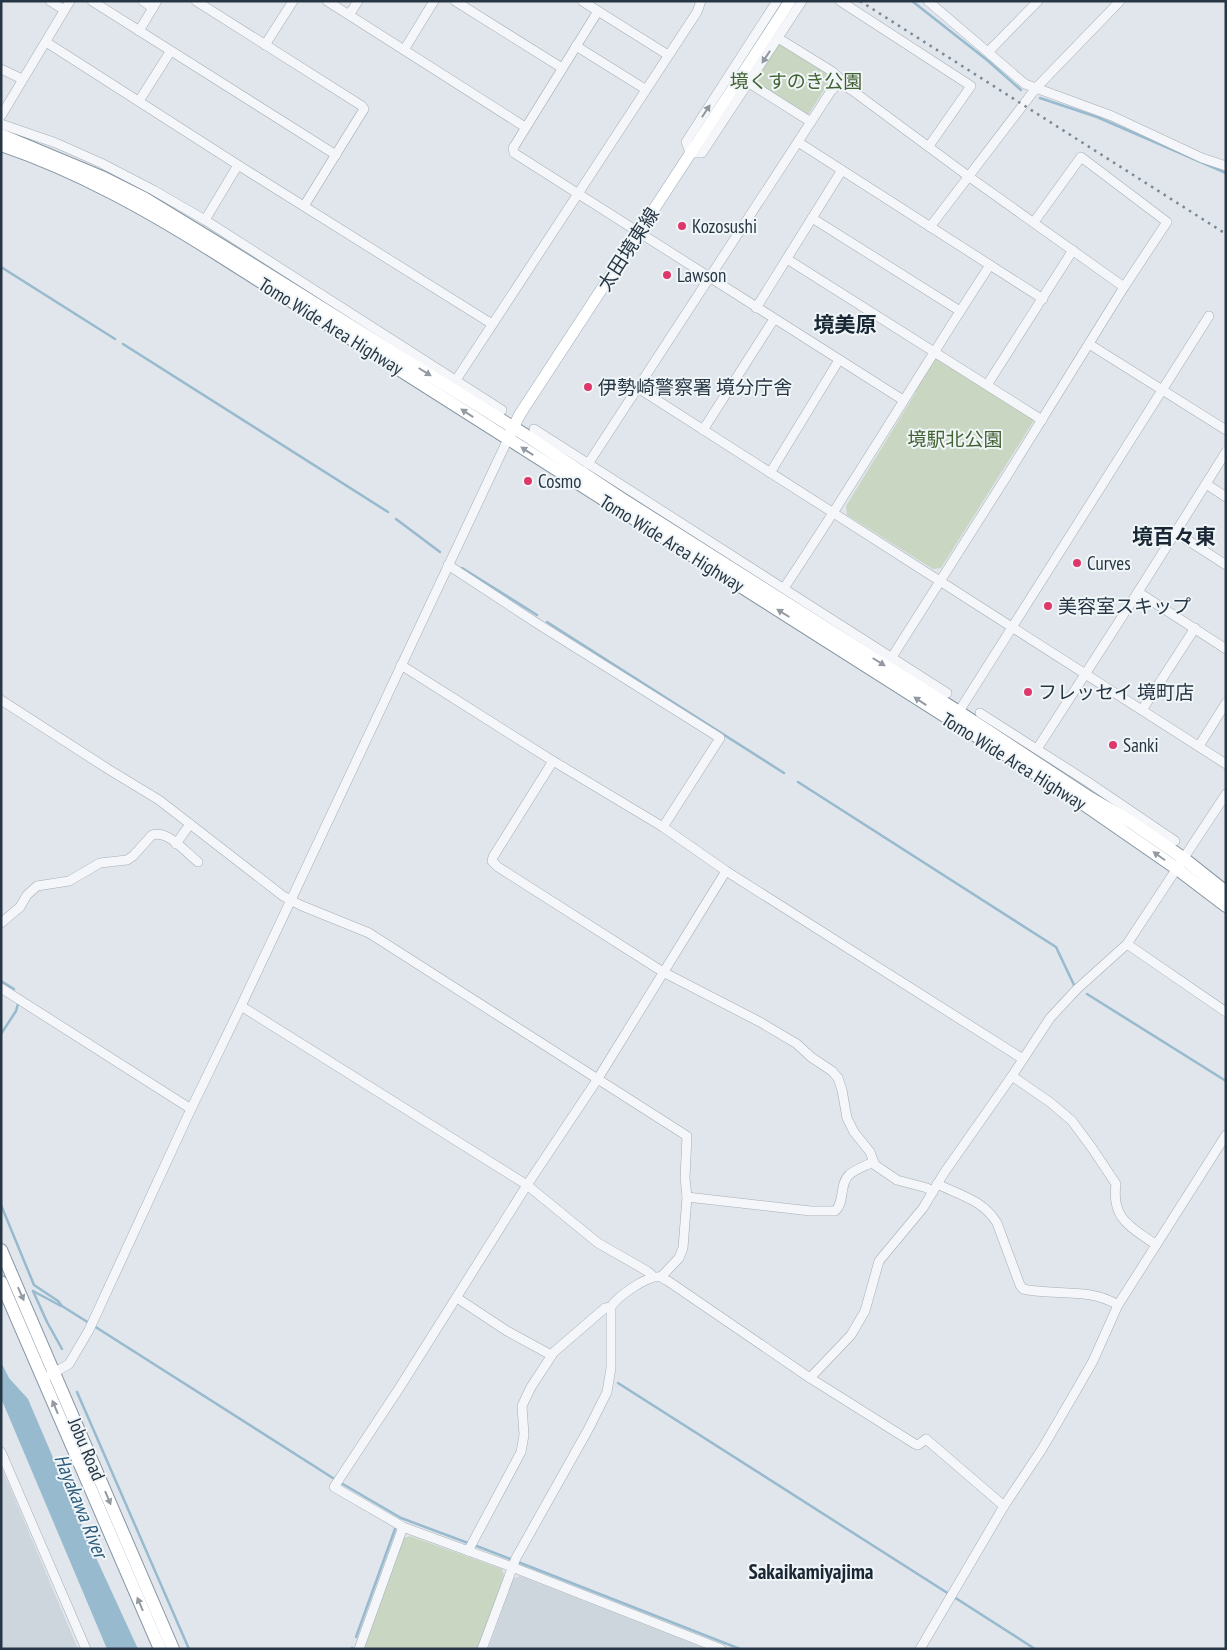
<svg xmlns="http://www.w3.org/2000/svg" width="1227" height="1650" font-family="'PT Sans Narrow','Noto Sans JP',sans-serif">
<rect width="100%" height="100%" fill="#e0e6eb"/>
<g fill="#ced6dd">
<polygon points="1,1466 78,1649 1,1649"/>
<polygon points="520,1576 707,1649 488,1649 513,1579"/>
</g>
<g fill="#c9d6c1">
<polygon points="778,41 833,76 808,115 804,115 754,83 753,80"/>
<polygon points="934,359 937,359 1033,419 1033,422 941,568 933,569 847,515 846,506 916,392 914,391"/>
<polygon points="410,1536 502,1569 504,1575 479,1649 364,1649 404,1538"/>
</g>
<polygon fill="#98bacf" points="1,1362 9,1378 28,1399 92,1549 138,1649 107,1649 1,1398"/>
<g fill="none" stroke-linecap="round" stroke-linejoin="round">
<g stroke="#98bacf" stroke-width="2.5">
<polyline points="912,1 987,60 1021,90"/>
<polyline points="1040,98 1097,117 1226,173"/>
<polyline points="1,267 115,339"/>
<polyline points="123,344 388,512"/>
<polyline points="396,519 440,552"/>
<polyline points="462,568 537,615"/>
<polyline points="547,622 784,773"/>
<polyline points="798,782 1056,947 1074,985"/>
<polyline points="1,981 14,989"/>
<polyline points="1087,994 1226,1081"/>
<polyline points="1,1034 16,1011 18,1004"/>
<polyline points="1,1205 34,1285 58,1301 62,1306 89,1323"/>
<polyline points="33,1291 47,1322 62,1349"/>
<polyline points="33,1291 61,1306"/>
<polyline points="94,1326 336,1480"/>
<polyline points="618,1383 949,1594"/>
<polyline points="77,1392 189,1649"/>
<polyline points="341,1483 401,1518 468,1543"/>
<polyline points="474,1545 513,1560"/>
<polyline points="518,1562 740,1649"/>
<polyline points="954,1597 1035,1649"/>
<polyline points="356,1637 395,1529"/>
<polyline points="351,1649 352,1648"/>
</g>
<defs>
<g id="minor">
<polyline points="50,1 64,10"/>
<polyline points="92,1 336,155"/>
<polyline points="143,1 153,8"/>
<polyline points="196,1 362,106 364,109 304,206"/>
<polyline points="327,1 525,127"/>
<polyline points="455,1 562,68"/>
<polyline points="582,1 668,55"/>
<polyline points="777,1 686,142 690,153 702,153 802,1"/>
<polyline points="840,1 971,86 929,146"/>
<polyline points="928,1 1025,84 1112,116 1202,158 1226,166"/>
<polyline points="598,11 515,145 513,148 514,153 903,400"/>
<polyline points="349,15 358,1"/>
<polyline points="139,31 157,1"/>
<polyline points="778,38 833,72 839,78 840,85"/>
<polyline points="46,42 238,165 492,324"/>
<polyline points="265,45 293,1"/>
<polyline points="576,46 645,89"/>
<polyline points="404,50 434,1"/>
<polyline points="988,52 1038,1"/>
<polyline points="1,69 22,79"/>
<polyline points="749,83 811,122"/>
<polyline points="139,101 170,52"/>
<polyline points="1,116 70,1"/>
<polyline points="1,124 56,143 101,163 153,190 205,220 502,410"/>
<polyline points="798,142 1043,299"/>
<polyline points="812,218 960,311"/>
<polyline points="205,220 238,165"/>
<polyline points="930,227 1036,88 1120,1"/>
<polyline points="787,259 1042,420"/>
<polyline points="756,308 842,170"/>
<polyline points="1089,344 1226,430"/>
<polyline points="456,380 697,12 701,1"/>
<polyline points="987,385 1073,250"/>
<polyline points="638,388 1226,764"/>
<polyline points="534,429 947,693"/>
<polyline points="703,430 774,319"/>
<polyline points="588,464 831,91 837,85 843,85 853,91 968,176 1124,287"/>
<polyline points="770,473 839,360"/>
<polyline points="1206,484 1226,497"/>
<polyline points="1175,532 1226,565"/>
<polyline points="448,565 538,624 720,738 663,827"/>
<path d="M784,588C855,482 920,372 990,265"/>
<polyline points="1138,592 1226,649"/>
<polyline points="892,657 1010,471 1124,287 1167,222 1081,157 1034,222"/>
<polyline points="401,665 553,761 663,827 726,871 1023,1059"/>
<polyline points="1,700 108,769 159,800 283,896 300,905 369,933 687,1136 685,1178 687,1197 683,1248 679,1258 661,1277"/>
<polyline points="1142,710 1195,628"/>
<polyline points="980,713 1088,782 1175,841"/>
<polyline points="956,716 1209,316"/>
<polyline points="1199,746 1226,703"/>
<polyline points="1037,749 1138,592 1226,452"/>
<polyline points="553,761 493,857 492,861 498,867 663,972 760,1022 797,1044 811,1057 832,1071 838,1078 842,1090 847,1118 854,1132 870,1152 875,1165 897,1180 927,1188 933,1192"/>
<polyline points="176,844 190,824"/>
<path d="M1,923L20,907L27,895L37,886L69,881L100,863L127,860L133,856L152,835C169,830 186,853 198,862"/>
<polyline points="1127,944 1226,1012"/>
<polyline points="1,988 191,1109"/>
<polyline points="241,1006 527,1185 598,1243 647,1271 651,1274 652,1277"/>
<path d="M1012,1076L1051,1103L1072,1121L1092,1148L1116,1184C1111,1220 1132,1227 1156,1245"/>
<path d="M937,1184C960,1195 983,1200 997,1223L1020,1285L1023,1289C1054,1296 1089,1287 1118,1305"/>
<path d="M687,1197L811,1211H835C845,1203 839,1184 849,1175C855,1169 866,1166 873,1162"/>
<polyline points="457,1298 507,1331 551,1355"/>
<polyline points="50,1375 69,1364 89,1330 191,1109 241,1006 508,439"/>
<polyline points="810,1378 851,1335 865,1311 879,1261 923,1208 944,1173 1012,1076 1050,1018 1077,989 1127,944 1226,794"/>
<polyline points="1,1452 86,1649"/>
<polyline points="468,1551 521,1452 524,1435 522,1406 531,1387 554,1352 605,1308 611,1307"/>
<polyline points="359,1649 403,1527"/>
<path d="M482,1649L516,1558L589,1428L607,1392L611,1368V1307C617,1297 648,1274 661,1277C663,1278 665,1280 668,1281L810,1378L915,1444L918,1445L926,1439L1004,1506"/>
<polyline points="721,1649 512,1567 403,1527 334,1487 400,1387 527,1185 597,1080 726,871"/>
<polyline points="920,1649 1004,1506 1042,1449 1077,1389 1093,1361 1118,1305 1226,1135"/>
</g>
<polyline id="major" points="510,434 520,414 790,1"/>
<g id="highway">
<polyline points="1,135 104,178 144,198 221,245 527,436 622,499 959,712 1090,798 1131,822 1183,858 1226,892"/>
<path d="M1,145C78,171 149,211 217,254L1085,805L1176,868L1226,906"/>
<polyline points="1,1250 173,1649"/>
<polyline points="1,1282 160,1649"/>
</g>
</defs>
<use href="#minor" stroke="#a5aeb6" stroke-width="10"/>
<use href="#major" stroke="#9eacb8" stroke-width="12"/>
<use href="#highway" stroke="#8696a3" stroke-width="14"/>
<use href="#minor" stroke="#f4f6f9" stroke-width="9"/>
<use href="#major" stroke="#fff" stroke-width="11"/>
<use href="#highway" stroke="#fff" stroke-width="12"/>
<polyline stroke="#788896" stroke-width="2.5" stroke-dasharray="2.5 5" stroke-linecap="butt" points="860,1 1226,234"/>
</g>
<defs><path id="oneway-solid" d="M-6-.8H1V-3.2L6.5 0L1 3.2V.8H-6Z" transform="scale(1.25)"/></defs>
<g fill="#8e969e">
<use href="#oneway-solid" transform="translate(766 57) rotate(123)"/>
<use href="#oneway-solid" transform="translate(706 111) rotate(-57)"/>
</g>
<g fill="#939aa2">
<use href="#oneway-solid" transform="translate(425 372) rotate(32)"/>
<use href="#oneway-solid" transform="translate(467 413) rotate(-147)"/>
<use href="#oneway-solid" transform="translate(527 451) rotate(-147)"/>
<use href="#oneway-solid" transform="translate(783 613) rotate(-148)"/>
<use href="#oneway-solid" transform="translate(879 662) rotate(32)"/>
<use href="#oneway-solid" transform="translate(920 701) rotate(-147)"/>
<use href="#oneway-solid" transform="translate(1159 856) rotate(-145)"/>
<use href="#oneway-solid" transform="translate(21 1294) rotate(66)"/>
<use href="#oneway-solid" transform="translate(55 1407) rotate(-113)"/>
<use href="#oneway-solid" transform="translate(108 1498) rotate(67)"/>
<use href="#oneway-solid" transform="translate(140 1604) rotate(-113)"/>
</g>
<g fill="#dd3869" stroke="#f0f5f8" stroke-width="2">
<circle cx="682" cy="226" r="5"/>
<circle cx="667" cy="275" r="5"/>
<circle cx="588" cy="387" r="5"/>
<circle cx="528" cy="481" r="5"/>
<circle cx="1077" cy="563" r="5"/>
<circle cx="1048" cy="606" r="5"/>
<circle cx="1028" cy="692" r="5"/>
<circle cx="1113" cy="745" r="5"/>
</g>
<g text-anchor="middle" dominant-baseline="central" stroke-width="4" stroke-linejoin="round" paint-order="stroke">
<g font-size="19" fill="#426233" stroke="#f0f5f8">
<text x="796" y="81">境くすのき公園</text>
<text x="955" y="439">境駅北公園</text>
</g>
<g font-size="19" fill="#273644" stroke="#f0f5f8" text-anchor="start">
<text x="692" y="226">Kozosushi</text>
<text x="677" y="275">Lawson</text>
<text x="598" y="387">伊勢崎警察署 境分庁舎</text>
<text x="538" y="481">Cosmo</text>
<text x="1087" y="563">Curves</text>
<text x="1058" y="606">美容室スキップ</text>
<text x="1038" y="692">フレッセイ 境町店</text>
<text x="1123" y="745">Sanki</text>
</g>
<g font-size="19" fill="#273644" stroke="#f0f5f8">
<text transform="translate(628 249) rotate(-57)">太田境東線</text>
<text transform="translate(331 326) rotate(32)">Tomo Wide Area Highway</text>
<text transform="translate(672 543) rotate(32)">Tomo Wide Area Highway</text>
<text transform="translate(1014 761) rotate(32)">Tomo Wide Area Highway</text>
<text transform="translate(87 1449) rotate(67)">Jobu Road</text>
</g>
<g font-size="20" font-style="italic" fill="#2c5c7d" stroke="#f0f5f8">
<text transform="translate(81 1506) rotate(68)">Hayakawa River</text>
</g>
<g font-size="21" font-weight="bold" fill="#192735" stroke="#f0f5f8">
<text x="845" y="324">境美原</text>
<text x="1174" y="536">境百々東</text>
<text x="811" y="1571">Sakaikamiyajima</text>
</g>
</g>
<rect width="1227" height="1650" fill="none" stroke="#273644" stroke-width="5"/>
</svg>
